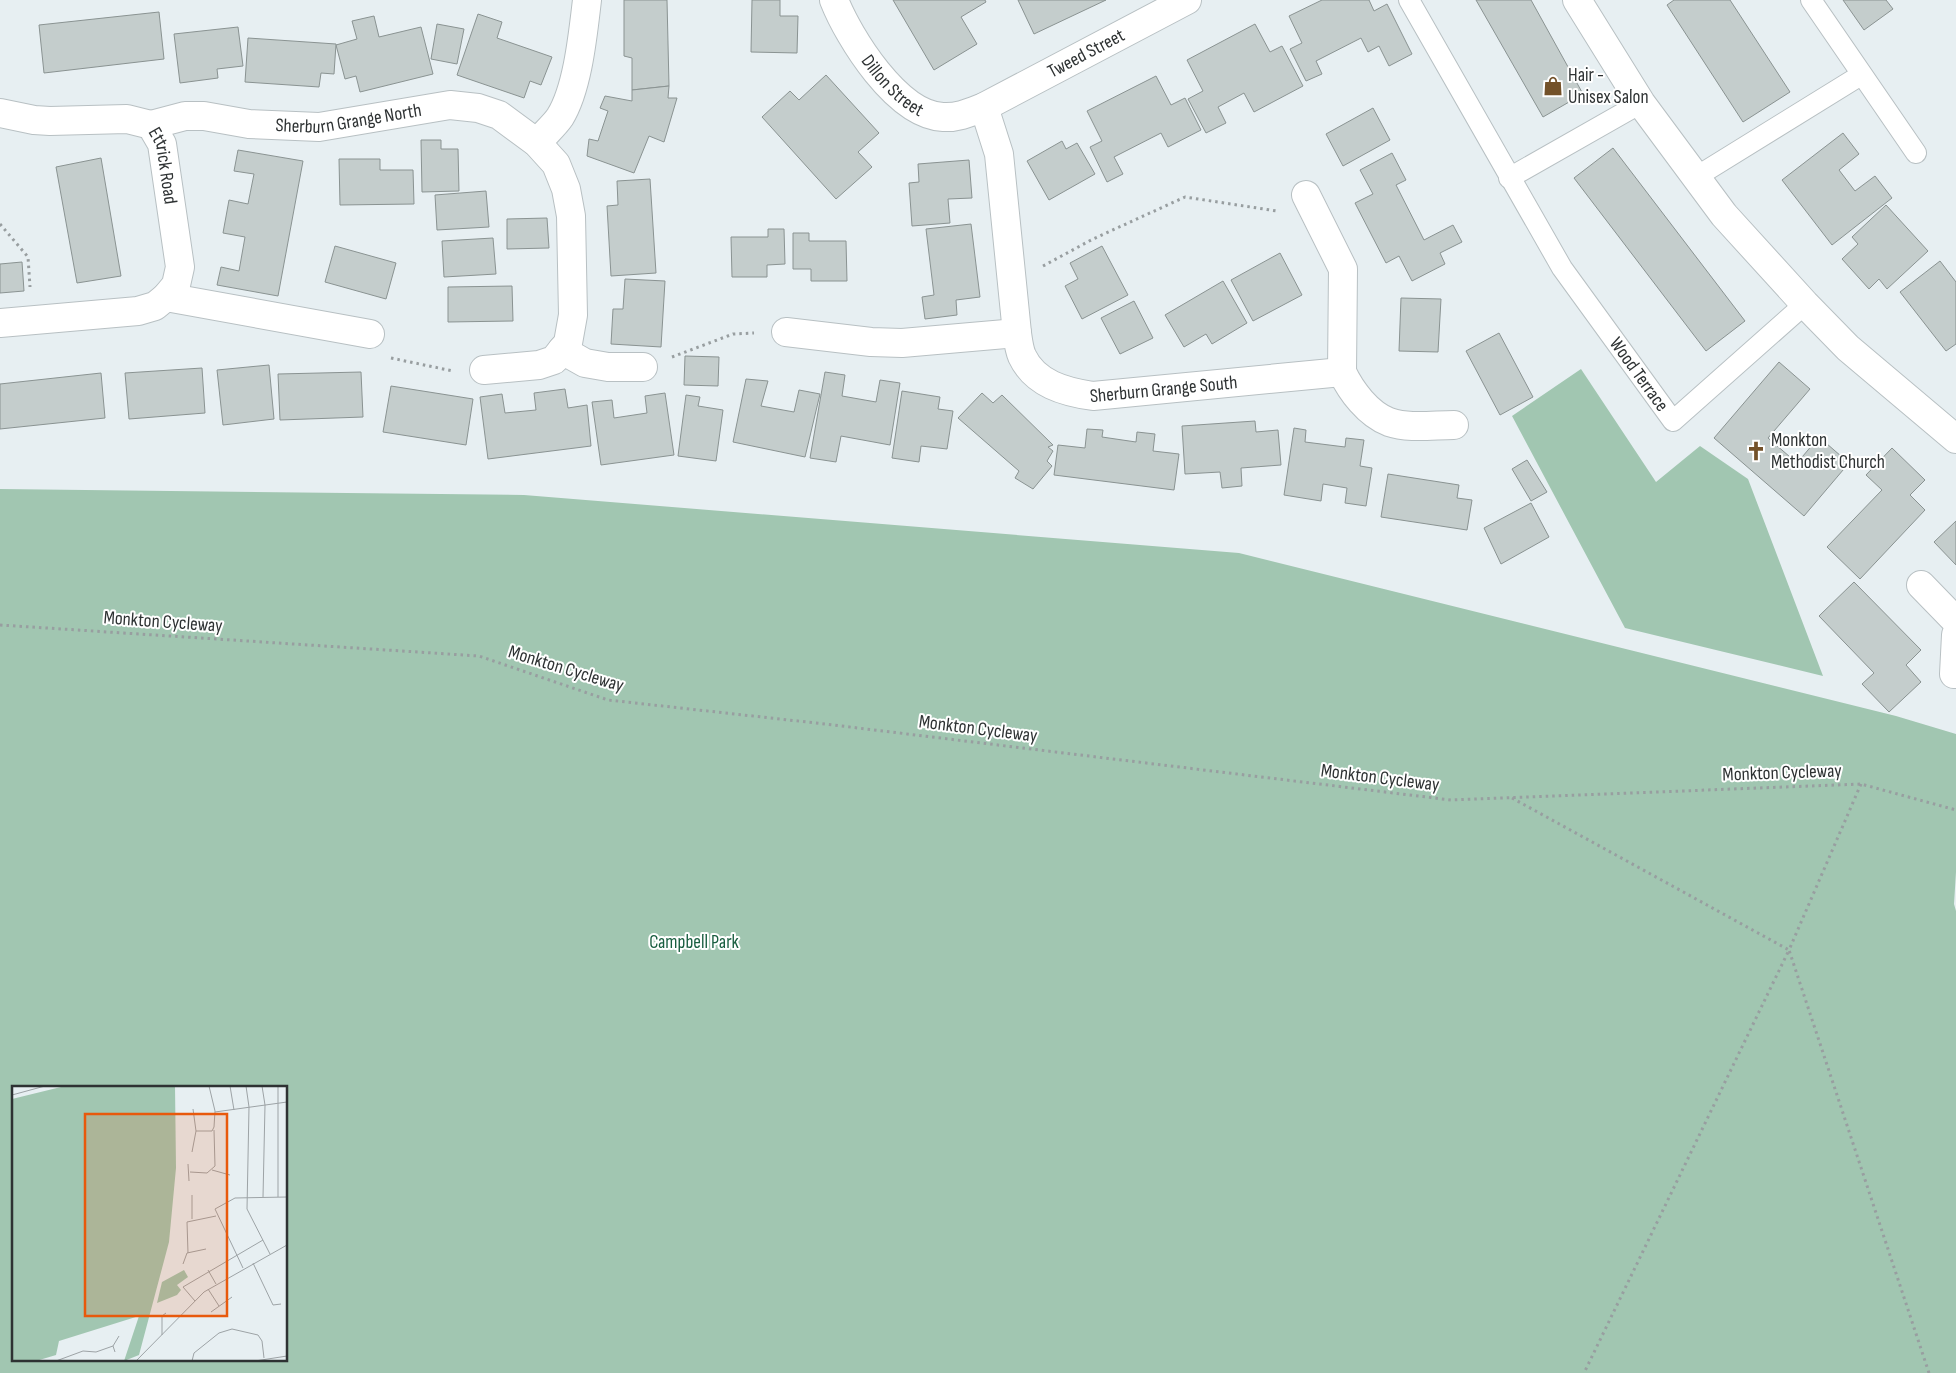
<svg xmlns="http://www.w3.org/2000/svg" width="1956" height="1373" font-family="'Sofia Sans Condensed',sans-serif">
<rect width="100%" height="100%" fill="#e7eff2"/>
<g fill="#a1c6b1" fill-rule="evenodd">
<polygon points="1581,369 1656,482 1700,446 1748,479 1823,676 1625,628 1512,416"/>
<path d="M0,489L524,495L1239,553L1896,716L1956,734V872L1954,904L1956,911V1373H0ZM14,1087H286V1359H14Z"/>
</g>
<g fill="#c4cdcc" stroke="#8a9392">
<polygon points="624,0 667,0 669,86 632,90 632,58 624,56"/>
<polygon points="752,0 780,0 780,16 798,16 797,53 751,52"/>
<polygon points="893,0 985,0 986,2 961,17 977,44 934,70"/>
<polygon points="1018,0 1106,0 1034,34"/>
<polygon points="1322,0 1369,0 1374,11 1387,4 1412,54 1389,66 1379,46 1368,52 1361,38 1316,61 1322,74 1306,81 1290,49 1302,43 1289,16"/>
<polygon points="1476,0 1531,0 1583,94 1543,117"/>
<polygon points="1674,0 1730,0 1790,92 1743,122 1667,5"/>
<polygon points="1843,0 1886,0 1893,9 1864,30"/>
<polygon points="159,12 164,59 44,73 39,25"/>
<polygon points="478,14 502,22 497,38 552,57 541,85 530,81 524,98 457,75"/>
<polygon points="374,16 379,37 421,27 433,74 360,92 356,76 345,79 336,45 357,39 352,21"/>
<polygon points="437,24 464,29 457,64 431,59"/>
<polygon points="1255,24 1270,52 1282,46 1303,86 1254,112 1244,93 1218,107 1226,123 1206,133 1188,99 1203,91 1187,60"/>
<polygon points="238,27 243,66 217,69 218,78 180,83 174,34"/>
<polygon points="248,38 336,44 334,74 321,73 319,87 245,82"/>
<polygon points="826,75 879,133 858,152 872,167 836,199 762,117 790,91 799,100"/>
<polygon points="1156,76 1171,105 1185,98 1201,130 1168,147 1161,133 1114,157 1123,174 1107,182 1090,147 1102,141 1087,111"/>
<polygon points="669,86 668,98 677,98 664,142 649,136 634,173 587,156 589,139 598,141 608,111 600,108 605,96 632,101 632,90"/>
<polygon points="1373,108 1390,140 1343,166 1326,134"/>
<polygon points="1843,133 1859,154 1839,170 1855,191 1875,176 1892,198 1832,245 1782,180"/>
<polygon points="421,140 441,140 441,149 458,149 459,191 422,192"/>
<polygon points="1062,141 1066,149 1077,143 1095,174 1049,200 1027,161"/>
<polygon points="1613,148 1745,321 1706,351 1574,178"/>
<polygon points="238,150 303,161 278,296 217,285 221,267 239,271 245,237 223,233 229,200 248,204 254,174 234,171"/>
<polygon points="1392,153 1406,180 1396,185 1424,240 1453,225 1462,242 1440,253 1445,264 1412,281 1399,256 1386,263 1355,203 1373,194 1360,170"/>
<polygon points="101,158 121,276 77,283 56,167"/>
<polygon points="339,159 380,159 380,170 413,170 414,204 340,205"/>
<polygon points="969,160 972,198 948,199 950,223 912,226 909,183 919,182 918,164"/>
<polygon points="650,179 656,273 611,276 607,206 618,205 617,181"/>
<polygon points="486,191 489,227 437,230 435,195"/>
<polygon points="1886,205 1928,251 1887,289 1879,279 1869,289 1842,259 1858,244 1852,237"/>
<polygon points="547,218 549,248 507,249 507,219"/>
<polygon points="971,224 980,297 956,300 957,315 925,319 922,297 934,295 926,229"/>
<polygon points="768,229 784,229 785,264 767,265 767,277 732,277 731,237 768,237"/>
<polygon points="793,233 809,233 809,241 846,241 847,281 811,281 811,269 793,269"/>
<polygon points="493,238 496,274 444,277 442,241"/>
<polygon points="335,246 396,263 386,299 325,282"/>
<polygon points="1102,246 1128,295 1082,319 1065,286 1078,279 1070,263"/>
<polygon points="1280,253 1302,295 1253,321 1231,280"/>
<polygon points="1940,261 1956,282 1956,344 1946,351 1900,292"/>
<polygon points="22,262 24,291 0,293 0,264"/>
<polygon points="625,279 665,281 661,347 611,344 613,309 623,309"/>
<polygon points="1223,281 1247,323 1212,344 1206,334 1184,347 1165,315"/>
<polygon points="512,286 513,321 448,322 448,287"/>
<polygon points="1401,298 1441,299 1438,352 1399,351"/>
<polygon points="1134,301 1153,338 1120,354 1101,318"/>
<polygon points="1499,333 1533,397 1500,415 1466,351"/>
<polygon points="685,356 719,357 718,386 684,385"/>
<polygon points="1779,362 1810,389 1768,438 1797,463 1819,437 1849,463 1804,516 1714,438"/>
<polygon points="269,365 274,419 223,425 217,370"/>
<polygon points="202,368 205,413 129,419 125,373"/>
<polygon points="361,372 363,417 280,420 278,374"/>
<polygon points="825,372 845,375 842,396 876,402 880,380 900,383 890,445 841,436 836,462 810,458"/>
<polygon points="101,373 105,418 0,429 0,384"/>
<polygon points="746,379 768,381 761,406 794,412 799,390 820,394 805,457 733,442"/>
<polygon points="391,386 473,399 466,445 383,432"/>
<polygon points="565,389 568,408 587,405 591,446 488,459 480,397 502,394 505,413 536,410 534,393"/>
<polygon points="902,391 940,397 938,409 953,411 947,449 921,446 919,462 892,458"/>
<polygon points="665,393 674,455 601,465 592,402 612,400 614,418 647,413 645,396"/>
<polygon points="982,393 993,403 1002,395 1053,445 1048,447 1053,451 1047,461 1052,466 1033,489 1015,478 1019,471 958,418"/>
<polygon points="686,395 700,397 698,406 723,410 716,461 678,456"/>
<polygon points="1255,421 1256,432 1278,430 1281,465 1241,468 1242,486 1222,488 1220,472 1185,474 1182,426"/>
<polygon points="1294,428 1306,430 1305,442 1345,447 1346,438 1364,440 1360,466 1372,468 1366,506 1345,503 1347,488 1323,484 1321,501 1284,495"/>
<polygon points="1087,429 1103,430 1102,437 1136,442 1137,432 1155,434 1153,451 1179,454 1174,490 1054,475 1058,445 1085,448"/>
<polygon points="1892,448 1925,480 1910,495 1925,510 1860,579 1827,547 1882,490 1866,475"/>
<polygon points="1527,460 1547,492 1531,501 1512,469"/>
<polygon points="1388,474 1459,485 1457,498 1472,500 1467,530 1381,517"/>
<polygon points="1531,503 1549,537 1501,564 1484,528"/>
<polygon points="1956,521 1956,565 1934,542"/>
<polygon points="1854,582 1921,650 1906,665 1921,682 1889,712 1862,684 1874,673 1819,616"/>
</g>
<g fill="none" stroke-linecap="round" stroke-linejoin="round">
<defs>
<g id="service">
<path id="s1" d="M1409,0L1562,268L1673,421L1805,304"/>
<polyline points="1811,0 1916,153"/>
<polyline points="1696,177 1861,75"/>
<polyline points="1509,178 1641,103"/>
</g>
<g id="minor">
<path id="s2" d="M834,0C849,38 897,115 943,117C958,118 971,112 984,107L1187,0"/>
<polyline points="1577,0 1641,103 1724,215 1805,304 1848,348 1956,439"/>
<path id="s3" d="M984,107L999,154L1017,333C1018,340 1019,349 1022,356C1035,384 1065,392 1093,396L1342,372"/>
<path id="s4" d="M0,113L34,120L50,121L127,119L151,125L162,144L180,267L176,285L166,297"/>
<path id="s5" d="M151,125L185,116H204L249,124L319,127L450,105L478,108L499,115L537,143L556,164L566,189L571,216L573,315L568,343L562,350"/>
<path d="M537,143C544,134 554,126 560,117C578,88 583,33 587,0"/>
<path d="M1306,195L1343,269L1342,372C1351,391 1368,414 1389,422C1409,429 1433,425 1454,425"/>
<polyline points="0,323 138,311 155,306 166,297 370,334"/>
<polyline points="786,332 871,342 902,343 1017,333"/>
<polyline points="484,370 539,365 554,360 562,350 585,363 608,367 643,367"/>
<polyline points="1921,585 1956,621"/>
<polyline points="1954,674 1956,635"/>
</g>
</defs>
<use href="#service" stroke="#b8c0c3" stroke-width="22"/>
<use href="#minor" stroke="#b8c0c3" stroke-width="30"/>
<g stroke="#989ea0" stroke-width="3" stroke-dasharray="2.5 4" stroke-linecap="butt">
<polyline points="0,224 28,257 30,287"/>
<polyline points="1043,266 1093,239 1185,197 1277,211"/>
<polyline points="672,357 733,334 754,333"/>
<polyline points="391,358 453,371"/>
<polyline points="0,625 479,656 608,700 825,724 1451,800 1861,784 1956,810"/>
<polyline points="1861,784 1789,950 1929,1373"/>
<polyline points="1512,798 1789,950 1584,1373"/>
</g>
<use href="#service" stroke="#fff" stroke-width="20"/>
<use href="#minor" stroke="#fff" stroke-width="28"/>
</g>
<defs>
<symbol id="shop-bare" viewBox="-9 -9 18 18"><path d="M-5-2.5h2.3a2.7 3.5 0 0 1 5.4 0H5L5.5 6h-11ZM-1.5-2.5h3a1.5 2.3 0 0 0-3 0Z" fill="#735129" stroke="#fff" stroke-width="2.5" paint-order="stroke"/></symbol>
<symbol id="church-bare" viewBox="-9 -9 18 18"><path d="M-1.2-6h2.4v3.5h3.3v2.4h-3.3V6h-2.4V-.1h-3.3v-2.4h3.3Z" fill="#735129" stroke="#fff" stroke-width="2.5" paint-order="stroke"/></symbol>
</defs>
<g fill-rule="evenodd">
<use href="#shop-bare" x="1539" y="72" width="28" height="28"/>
<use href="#church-bare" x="1742" y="437" width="28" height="28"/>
</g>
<g text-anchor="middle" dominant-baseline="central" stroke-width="4" stroke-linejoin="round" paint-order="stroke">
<g font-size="19" fill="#2e3233" stroke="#fff">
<text stroke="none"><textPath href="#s2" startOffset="324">Tweed Street</textPath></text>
<text stroke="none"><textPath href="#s2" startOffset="105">Dillon Street</textPath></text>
<text stroke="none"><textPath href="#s5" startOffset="200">Sherburn Grange North</textPath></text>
<text stroke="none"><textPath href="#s4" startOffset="196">Ettrick Road</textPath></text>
<text stroke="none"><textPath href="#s1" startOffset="440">Wood Terrace</textPath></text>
<text stroke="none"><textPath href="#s3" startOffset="409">Sherburn Grange South</textPath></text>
<text transform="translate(163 622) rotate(4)">Monkton Cycleway</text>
<text transform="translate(566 669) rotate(17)">Monkton Cycleway</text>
<text transform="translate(978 729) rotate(7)">Monkton Cycleway</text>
<text transform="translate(1782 773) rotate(-2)">Monkton Cycleway</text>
<text transform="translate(1380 778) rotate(7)">Monkton Cycleway</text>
</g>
<g font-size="19" fill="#2e3233" stroke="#fff" text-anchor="start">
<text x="1568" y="75">Hair -<tspan x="1568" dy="22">Unisex Salon</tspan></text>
<text x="1771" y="440">Monkton<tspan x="1771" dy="22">Methodist Church</tspan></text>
</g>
<g font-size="19" fill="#195e40" stroke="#fff">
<text x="694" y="942">Campbell Park</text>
</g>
</g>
<g transform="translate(12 1086)">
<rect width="275" height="275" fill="#e7eff2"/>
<path d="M53,0H163L164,82L157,156L127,269L112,275L127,230L47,255L44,269L24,275H0V13ZM172,184L176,191L165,199L169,204L165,209L145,217L150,196Z" fill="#a1c6b1"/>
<path fill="none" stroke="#9da3a6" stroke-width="1" d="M218,0L222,24M234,0L237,21L235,123L258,168M250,0L253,19L251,111M266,0V111M0,9L33,0M203,26L275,16M184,45H200L202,41L203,25L197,0M180,66L184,45L181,23M176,78L177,95M200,84L218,89M178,86L195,87L203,80L202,44M180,133V109M176,167L175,136L204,130M241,177L261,219L269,218M171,178L175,167L194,163M231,182L203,123L223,112L275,111M196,184L204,198M196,203L207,220M183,215L171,201L251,154M199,226L220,211M150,249V230L154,227M103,266L101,260L107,250M44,275L71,265L84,266L101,260M124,275L192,206L275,159M180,275L182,267L207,247L220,243L246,249L250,255L252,272M243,275L275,270"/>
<path fill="#e8590c" fill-opacity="0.15" stroke="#e8590c" stroke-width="2.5" d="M73,28H215V230H73Z"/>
<rect width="275" height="275" fill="none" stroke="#2e3233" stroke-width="2.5"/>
</g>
</svg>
